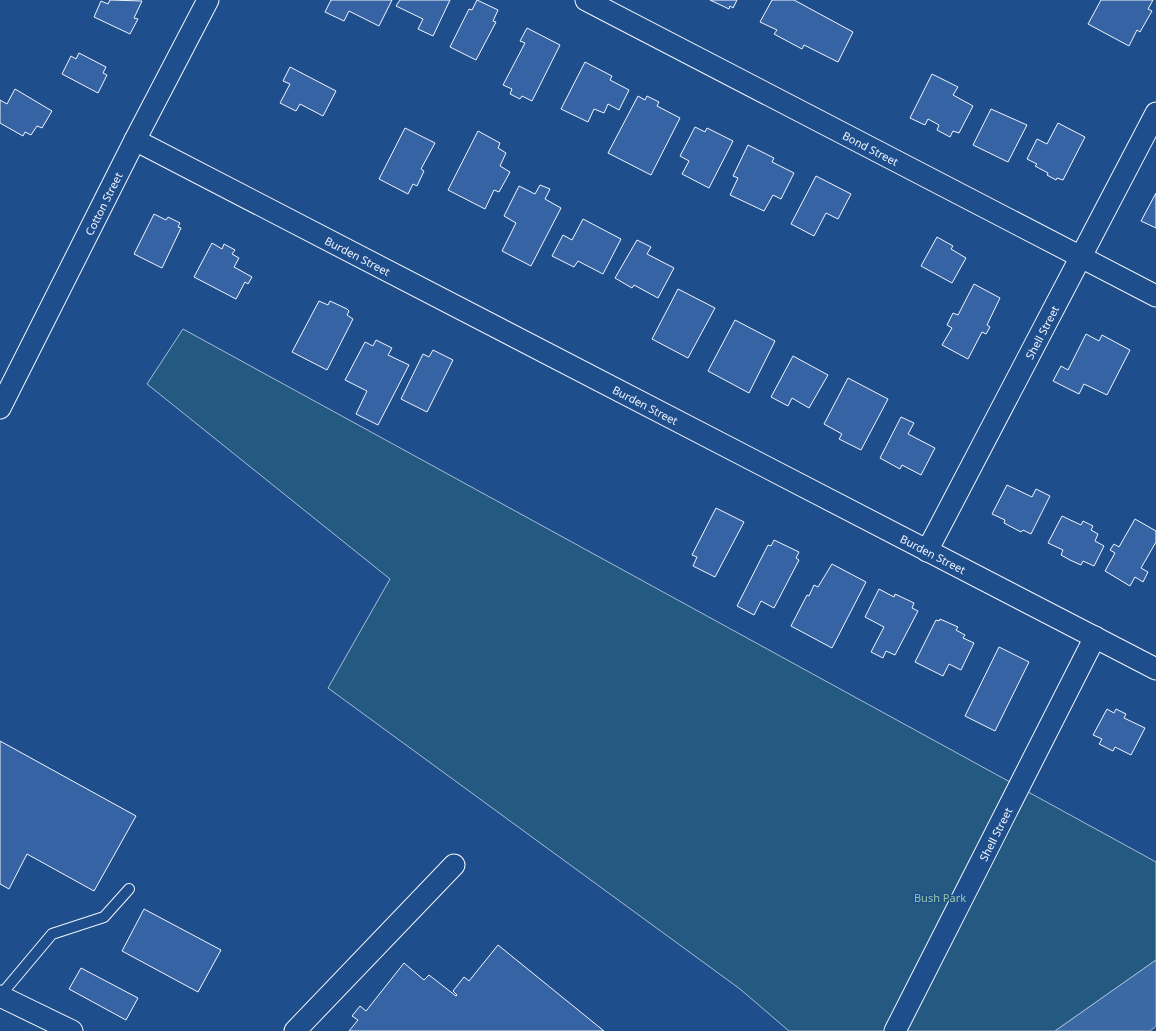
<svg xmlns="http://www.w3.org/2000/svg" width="1156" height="1031" font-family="'Noto Sans',sans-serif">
<rect width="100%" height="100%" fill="#1f4e8c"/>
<polygon fill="#245a82" stroke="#a8bbd7" points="183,329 1156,862 1156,960 1055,1031 789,1031 740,989 328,688 390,579 147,384"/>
<polygon fill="#3b69a3" stroke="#a8bbd7" points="1156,960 1156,1026 1150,1031 1055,1031"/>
<g fill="#3563a3" stroke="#f2f6ff">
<polygon points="110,0 142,1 134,18 138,19 130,34 94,17 101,1 108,4"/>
<polygon points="331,0 392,0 379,26 349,11 344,21 325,12"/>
<polygon points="400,0 450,0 433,36 418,29 423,19 396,6"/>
<polygon points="477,0 498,10 493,21 496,22 476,60 450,47 469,9 472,10"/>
<polygon points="710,0 737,0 733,8 730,6 729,9"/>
<polygon points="794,0 853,32 838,62 804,45 802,49 774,34 777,30 760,22 772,0"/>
<polygon points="1101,0 1153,0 1148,9 1152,11 1140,32 1137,30 1129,46 1088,24"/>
<polygon points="527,28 560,45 532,101 522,96 520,99 510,94 512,89 503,85 525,43 520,41"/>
<polygon points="79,53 106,67 103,73 107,75 98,93 62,74 71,56 76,59"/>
<polygon points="585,62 612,76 610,80 629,90 619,110 608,104 604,113 594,109 588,122 561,109"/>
<polygon points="290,67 336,91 323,116 300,104 296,111 280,103 290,84 283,81"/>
<polygon points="932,74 958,87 953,95 973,106 959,133 953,131 950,137 937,130 939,125 928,119 925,125 910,118"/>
<polygon points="15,89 52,111 42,128 37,126 31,135 25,132 23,136 0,123 0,100 7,104"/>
<polygon points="638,96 645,100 647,96 659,102 657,106 680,118 651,175 608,153"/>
<polygon points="991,109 1027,125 1008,162 973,145"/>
<polygon points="1058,123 1085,137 1063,180 1057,178 1056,180 1047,175 1048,173 1035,166 1037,164 1027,159 1037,139 1047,144"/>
<polygon points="695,127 705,132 707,128 733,141 709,188 682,174 689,161 680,156"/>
<polygon points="405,128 435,143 421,169 424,171 417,186 413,184 408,194 379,179"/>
<polygon points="478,131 500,143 498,148 506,153 500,166 510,172 499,192 494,190 485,209 448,190"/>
<polygon points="748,145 774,158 772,162 794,173 781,199 773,195 764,211 730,195 738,178 733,176"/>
<polygon points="816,176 851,194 838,219 826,213 814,236 791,224"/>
<polygon points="540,185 550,189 545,199 561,208 531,266 502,251 516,223 504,216 519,186 535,194"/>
<polygon points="1156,193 1156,228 1141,221"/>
<polygon points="154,214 166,220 168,217 180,223 178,227 181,228 162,268 134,254"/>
<polygon points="583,219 621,239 603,274 578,261 574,267 552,256 563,235 572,240"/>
<polygon points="937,237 953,246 951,249 966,258 952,283 921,266"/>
<polygon points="637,240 651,247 647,254 674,268 658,298 634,285 632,288 615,278"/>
<polygon points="212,243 222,249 224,244 235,250 232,254 239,258 234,267 252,277 248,284 245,282 236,299 194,277"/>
<polygon points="974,284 1000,298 987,325 990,327 986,334 982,332 968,359 942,345 952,328 947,325 953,313 958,315"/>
<polygon points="678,289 715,308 688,358 652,339"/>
<polygon points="319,301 328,305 330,301 347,309 349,311 347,315 353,319 327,370 292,352"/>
<polygon points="735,320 775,341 749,393 708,371"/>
<polygon points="1086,334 1099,341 1102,335 1130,350 1107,395 1084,384 1079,394 1053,381 1061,366 1068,370"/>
<polygon points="376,340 392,348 388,355 409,365 378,425 356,414 367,391 345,380 365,342 373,346"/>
<polygon points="433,350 453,360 427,412 401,399 423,354 429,357"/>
<polygon points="793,356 828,375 809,408 792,398 788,406 771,397"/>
<polygon points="848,378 888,399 861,450 839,439 842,434 824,424"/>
<polygon points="901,417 914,423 908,434 935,448 921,475 902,465 900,469 880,458"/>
<polygon points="1007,485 1032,497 1036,489 1050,496 1031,534 1023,530 1021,532 1004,523 1005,520 992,514"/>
<polygon points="716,508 744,522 715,577 693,566 697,557 692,555"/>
<polygon points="1062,516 1081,525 1083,521 1093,526 1091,530 1098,534 1095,541 1104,546 1094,566 1083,561 1081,565 1070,560 1061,555 1063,550 1048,543"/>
<polygon points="1135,519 1156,531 1156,542 1141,568 1148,572 1143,582 1135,577 1130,586 1105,571 1115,553 1110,550 1114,544 1119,547"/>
<polygon points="774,540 799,552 796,558 799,560 774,608 761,601 754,615 737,606 768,545 771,546"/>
<polygon points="832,564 866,582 832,648 791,626 807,595 809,596 814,585 818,587"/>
<polygon points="879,589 894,597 895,594 914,603 912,608 918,611 895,655 886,651 883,658 871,652 884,627 865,617"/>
<polygon points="940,619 958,627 956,630 965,635 963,638 974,643 961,670 949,664 943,676 915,662 936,620 939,621"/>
<polygon points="999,647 1029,662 995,731 965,716"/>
<polygon points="1107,709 1114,713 1116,709 1126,714 1124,718 1145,728 1131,755 1115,747 1113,751 1099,744 1102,739 1093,735"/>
<polygon points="0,741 136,816 94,891 27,854 9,889 0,884"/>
<polygon points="144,909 221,950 198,992 122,951"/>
<polygon points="498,945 604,1031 349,1031 358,1020 352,1016 360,1006 366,1011 404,963 424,980 429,975 456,996 457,995 453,991 464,977 469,981"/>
<polygon points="81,968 138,998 126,1020 69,989"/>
</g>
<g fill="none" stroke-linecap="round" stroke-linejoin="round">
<defs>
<polyline id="service" points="0,996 52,934 104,917 129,889"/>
<g id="minor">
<path id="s1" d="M586,0L1156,296"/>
<path id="s2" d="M135,140L1156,669"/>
<path id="s3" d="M0,408L135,140L208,0"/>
<path id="s4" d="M927,551L1156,113"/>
<polyline points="0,996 72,1031"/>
<polyline points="295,1031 454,865"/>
<path id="s5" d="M895,1031L1095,637"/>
</g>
</defs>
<use href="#service" stroke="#f2f6ff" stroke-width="12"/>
<use href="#minor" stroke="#f2f6ff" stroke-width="23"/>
<use href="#service" stroke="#1f4e8c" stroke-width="10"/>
<use href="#minor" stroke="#1f4e8c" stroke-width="21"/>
</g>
<g text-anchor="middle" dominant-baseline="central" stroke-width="3" stroke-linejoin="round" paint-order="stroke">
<g font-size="11" fill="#f2f6ff" stroke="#1f4e8c">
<text stroke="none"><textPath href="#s1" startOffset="321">Bond Street</textPath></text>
<text stroke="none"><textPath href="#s3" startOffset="229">Cotton Street</textPath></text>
<text stroke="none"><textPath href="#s2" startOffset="251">Burden Street</textPath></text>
<text stroke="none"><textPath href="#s4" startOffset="247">Shell Street</textPath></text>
<text stroke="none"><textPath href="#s2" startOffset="575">Burden Street</textPath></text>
<text stroke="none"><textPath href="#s2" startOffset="899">Burden Street</textPath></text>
<text stroke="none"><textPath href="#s5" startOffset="221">Shell Street</textPath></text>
</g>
<g font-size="11" fill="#97c8a6" stroke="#1f4e8c">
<text x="940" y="897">Bush Park</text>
</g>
</g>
</svg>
